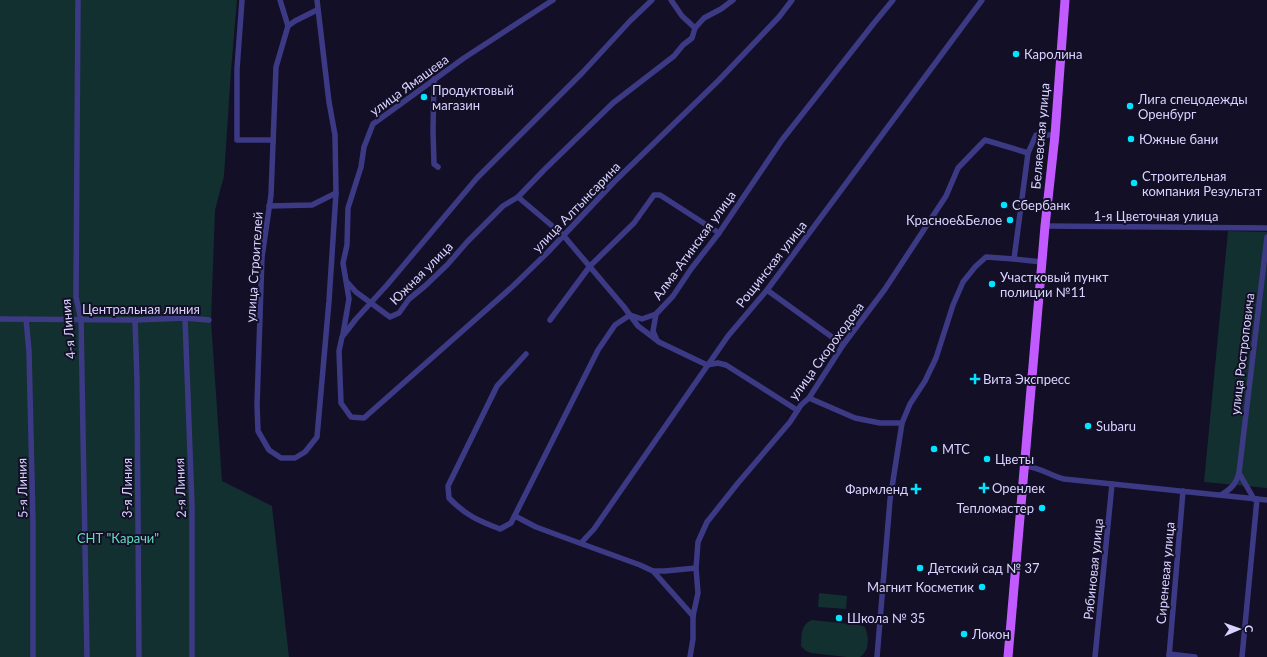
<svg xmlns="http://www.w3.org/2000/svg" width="1267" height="657" font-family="Lato,sans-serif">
<rect width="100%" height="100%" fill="#130f26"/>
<g fill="#12302f">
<polygon points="0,0 237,0 231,71 224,176 215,210 211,321 222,481 272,506 289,657 0,657"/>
<polygon points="1228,231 1267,232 1267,488 1204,482"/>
<polygon points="819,593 847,596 846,609 818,607"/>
<path d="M812,620L859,625L865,627C869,637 870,651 860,657H847L811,653L806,651L801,646C802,635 800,625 812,620Z"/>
</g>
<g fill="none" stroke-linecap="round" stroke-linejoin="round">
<g stroke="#3d3a85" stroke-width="5.5">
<polyline points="78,0 76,297 81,320 87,657"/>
<polyline points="242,0 237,69 237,140 273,140"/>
<polyline points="280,0 288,26"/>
<polyline points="317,0 329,102 335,135 336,193 329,301 317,437 305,452 295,458 281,458 269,450 258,431 257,405 262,257 271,195 276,67 288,26 295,21 317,10"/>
<polyline points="652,0 630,21 583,72 477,178 387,285 356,319 342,337 339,351 341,403 351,417 364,418 512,287 547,253 614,182 719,80 779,17 792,0"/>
<polyline points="671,0 682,16 695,28"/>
<polyline points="434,79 433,131 434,164 438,167"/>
<polyline points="518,197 563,235 624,307 638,326 650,335 659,342 707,365 718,363 726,365 797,410"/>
<polyline points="269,206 312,205 336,193"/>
<polyline points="1045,226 1267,228"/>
<polyline points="1014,259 1028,153"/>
<polyline points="347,282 356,292 390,317 399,313 409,299 425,286 447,265 468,241 503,206 518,197 544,170 613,103 674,56 683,45 692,38 695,28 704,18 721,9 733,0"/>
<polyline points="767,290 843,345"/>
<polyline points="185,318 192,505 192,657"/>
<polyline points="0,319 135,320 185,318 209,320"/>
<polyline points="26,319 29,351 33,522 33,657"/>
<polyline points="135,320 137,380 139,657"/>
<polyline points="550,320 590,266 634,223 654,195 660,195 719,233"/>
<polyline points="343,334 349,299 343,263 347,245 348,208 361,167 364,147 373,124 464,58 553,0"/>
<polyline points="656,338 653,331 656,314"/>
<path d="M526,354L497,386L448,486L449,498C465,515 479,521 500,529L511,523L598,350L615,325L630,315L642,319L656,314L673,296L691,269L719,233L782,140L874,23L893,0"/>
<polyline points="809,398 855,418 880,423 902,423"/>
<path d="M1025,466C1039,467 1051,476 1064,479L1267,500"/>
<polyline points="1239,473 1254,499"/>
<path d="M1221,495C1231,489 1236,484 1239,473L1267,237"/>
<polyline points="515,516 536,527 563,537 640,565 653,571 665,571 696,568"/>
<polyline points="581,543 594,529 728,336 767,290 982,0"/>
<polyline points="653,571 693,616"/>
<polyline points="1169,654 1195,657"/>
<polyline points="690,657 693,639 693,616 698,593 696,568 698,542 707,522 738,483 790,422 801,405 809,398 843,345 885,289 946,196 958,168 985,140 1028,153 1036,135 1055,135"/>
<polyline points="877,657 890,500 902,423 910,404 925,381 936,358 953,305 963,282 975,267 986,257 1014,259 1042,262"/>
<polyline points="1095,657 1112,484"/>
<polyline points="1169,657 1183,491"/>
<polyline points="1242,657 1257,499"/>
</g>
<polyline stroke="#c25bff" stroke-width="9" points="1008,657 1045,226 1055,135 1065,0"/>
</g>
<g fill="#00e5ff" stroke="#130f26" stroke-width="1.5">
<circle cx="1016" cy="54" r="4"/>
<circle cx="424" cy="97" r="4"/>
<circle cx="1130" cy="106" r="4"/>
<circle cx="1131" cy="139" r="4"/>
<circle cx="1134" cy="183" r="4"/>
<circle cx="1004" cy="205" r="4"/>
<circle cx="1010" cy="220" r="4"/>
<circle cx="992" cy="284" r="4"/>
<path d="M973 373h4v4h4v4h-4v4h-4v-4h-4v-4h4z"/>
<circle cx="1088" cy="426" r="4"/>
<circle cx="934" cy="449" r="4"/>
<circle cx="987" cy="459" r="4"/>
<path d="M982 482h4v4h4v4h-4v4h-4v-4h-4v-4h4z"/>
<path d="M914 483h4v4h4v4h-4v4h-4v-4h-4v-4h4z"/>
<circle cx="1042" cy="508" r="4"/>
<circle cx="920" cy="568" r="4"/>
<circle cx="982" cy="587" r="4"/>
<circle cx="839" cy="618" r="4"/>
<circle cx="964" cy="634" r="4"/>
</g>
<g text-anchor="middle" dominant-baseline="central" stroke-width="4" stroke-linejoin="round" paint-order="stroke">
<g font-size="13" fill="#d9d4ff" stroke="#130f26" text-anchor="start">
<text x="1024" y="54">Каролина</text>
<text x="432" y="90">Продуктовый<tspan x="432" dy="15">магазин</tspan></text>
<text x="1138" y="99">Лига спецодежды<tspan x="1138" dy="15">Оренбург</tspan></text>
<text x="1139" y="139">Южные бани</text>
<text x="1142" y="176">Строительная<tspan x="1142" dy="15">компания Результат</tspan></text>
<text x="1012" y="205">Сбербанк</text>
<text x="1002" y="220" text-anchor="end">Красное&amp;Белое</text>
<text x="1000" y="277">Участковый пункт<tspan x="1000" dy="15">полиции №11</tspan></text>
<text x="983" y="379">Вита Экспресс</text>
<text x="1096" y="426">Subaru</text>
<text x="942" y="449">МТС</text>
<text x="995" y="459">Цветы</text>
<text x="992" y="488">Оренлек</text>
<text x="908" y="489" text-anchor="end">Фармленд</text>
<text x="1034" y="508" text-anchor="end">Тепломастер</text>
<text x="928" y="568">Детский сад № 37</text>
<text x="974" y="587" text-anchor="end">Магнит Косметик</text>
<text x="847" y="618">Школа № 35</text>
<text x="972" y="634">Локон</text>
</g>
<g font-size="13" fill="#d9d4ff" stroke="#130f26">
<text transform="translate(409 85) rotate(-36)">улица Ямашева</text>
<text transform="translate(1040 136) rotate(-85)">Беляевская улица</text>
<text transform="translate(576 207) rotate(-46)">улица Алтынсарина</text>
<text x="1156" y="216">1-я Цветочная улица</text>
<text transform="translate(694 245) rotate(-54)">Алма-Атинская улица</text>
<text transform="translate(771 264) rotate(-52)">Рощинская улица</text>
<text transform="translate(254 267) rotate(-86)">улица Строителей</text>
<text transform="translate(421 273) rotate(-45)">Южная улица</text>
<text x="141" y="309">Центральная линия</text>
<text transform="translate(68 329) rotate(-95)">4-я Линия</text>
<text transform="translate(826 351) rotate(-54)">улица Скороходова</text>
<text transform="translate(1242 354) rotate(-83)">улица Ростроповича</text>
<text transform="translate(22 488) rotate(-91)">5-я Линия</text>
<text transform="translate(127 488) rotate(-90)">3-я Линия</text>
<text transform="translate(180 488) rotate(-92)">2-я Линия</text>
<text transform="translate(1093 569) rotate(-84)">Рябиновая улица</text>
<text transform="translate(1165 573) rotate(-85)">Сиреневая улица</text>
</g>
<g font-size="13" fill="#5fe0c0" stroke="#130f26">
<text x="118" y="538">СНТ "Карачи"</text>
</g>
</g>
<g transform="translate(1239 629) rotate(88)" stroke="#130f26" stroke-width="3" paint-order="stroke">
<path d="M0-3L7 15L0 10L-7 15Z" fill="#d9d4ff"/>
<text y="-6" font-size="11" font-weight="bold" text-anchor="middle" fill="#d9d4ff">С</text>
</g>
</svg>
